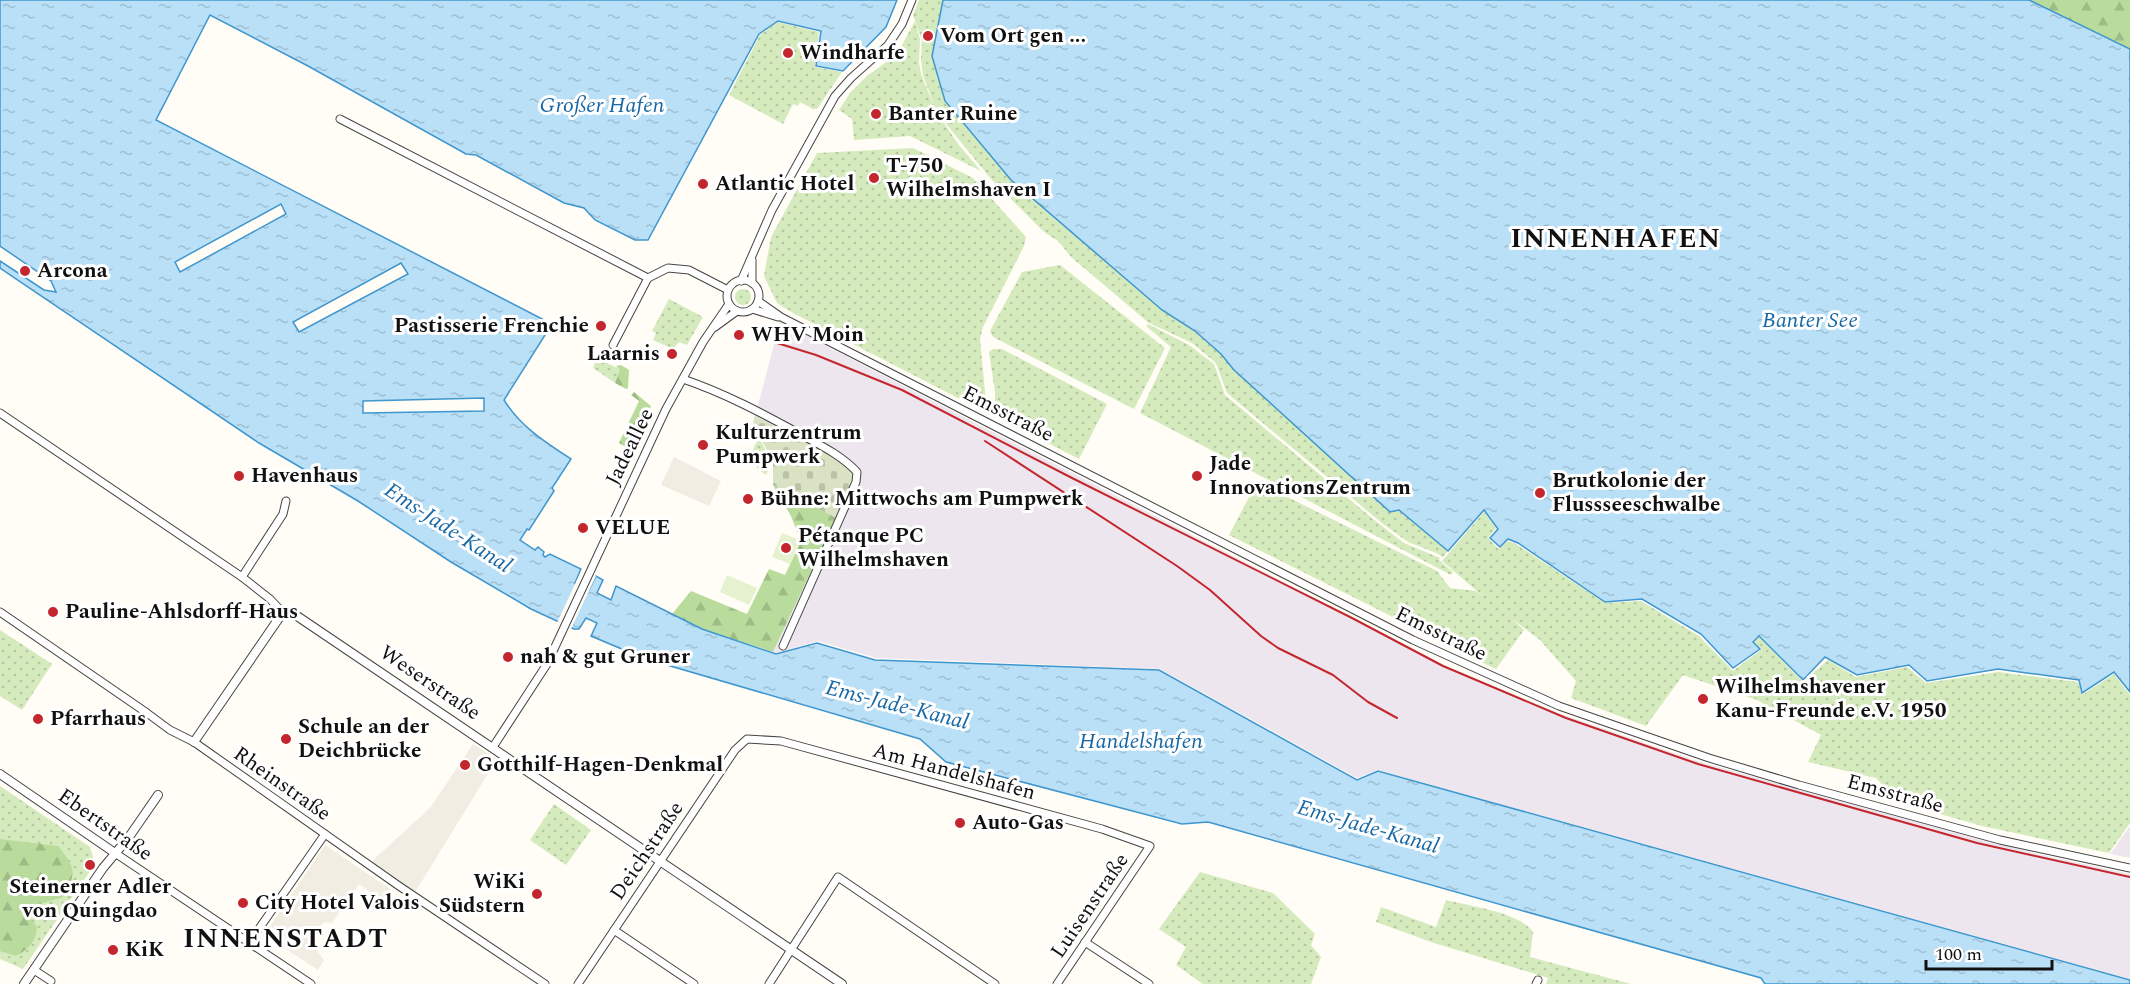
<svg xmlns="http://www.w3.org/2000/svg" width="2130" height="984" font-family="Spectral,serif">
<defs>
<pattern id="green-dots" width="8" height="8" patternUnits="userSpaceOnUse" patternTransform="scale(1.5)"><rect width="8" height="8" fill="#d5ebbd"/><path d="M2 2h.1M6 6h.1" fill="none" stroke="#b6c8a1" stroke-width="1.8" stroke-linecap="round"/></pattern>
<pattern id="forest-firs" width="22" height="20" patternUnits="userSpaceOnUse" patternTransform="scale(1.5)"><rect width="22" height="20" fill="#b9dc9c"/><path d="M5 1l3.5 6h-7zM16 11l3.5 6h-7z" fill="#9ebc85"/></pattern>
<pattern id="cemetery-stones" width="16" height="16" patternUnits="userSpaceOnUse" patternTransform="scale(1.5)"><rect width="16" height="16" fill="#d9e3c4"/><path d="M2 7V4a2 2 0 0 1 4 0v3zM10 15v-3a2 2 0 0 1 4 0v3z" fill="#b9c2a7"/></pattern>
<pattern id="water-ripples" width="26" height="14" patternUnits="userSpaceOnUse" patternTransform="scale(1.5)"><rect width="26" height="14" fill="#b9e0f7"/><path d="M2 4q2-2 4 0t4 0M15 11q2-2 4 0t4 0" fill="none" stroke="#9ebfd3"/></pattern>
</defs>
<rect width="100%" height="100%" fill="#fffdf5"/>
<g fill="#eee6ef">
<polygon points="780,322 1448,667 1561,714 1697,761 2034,853 2130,874 2130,979 1378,770 1357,778 1160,669 876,658 818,641 776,653 773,652 853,483 843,461 755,416"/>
<polygon points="2130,826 2130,858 2110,854"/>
</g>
<g fill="url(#green-dots)">
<polygon points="919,0 943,0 932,56 1011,180 1162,310 1195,331 1221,354 1234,370 1390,511 1399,510 1448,551 1443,557 1436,553 1408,542 1383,524 1227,393 1216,363 1192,343 1149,323 1071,257 1059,242 1043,231 991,179 938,114 958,144 981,171 910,136 854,140 852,119 839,110 850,93 867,76 885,63 902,45 915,21 920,39 919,63 921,74 937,113 923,75 921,60 922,41 913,15"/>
<polygon points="778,22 819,32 815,67 842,72 817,109 813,109 800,102 798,106 793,104 783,124 729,95 760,35"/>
<polygon points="913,148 973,178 1026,237 1024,246 983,327 980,339 987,413 793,313 777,303 764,276 771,237 817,153"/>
<polygon points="1060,265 1165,348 1134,409 993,337 990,331 1022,272"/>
<circle cx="743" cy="297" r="8"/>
<polygon points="669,299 703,317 687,345 679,342 673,349 653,340 656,333 652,331"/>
<polygon points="1148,324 1189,345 1214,364 1225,395 1373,519 1404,543 1440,558 1439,560 1453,572 1451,575 1140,413 1171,347 1146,326"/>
<polygon points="993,349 1002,349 1107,404 1079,459 995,416 995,392 989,352"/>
<polygon points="597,358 621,370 615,383 593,368"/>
<polygon points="759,438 772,462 766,475 757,468 752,451"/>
<polygon points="1257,482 1437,571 1450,588 1476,591 1484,597 1442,561 1484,512 1496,528 1488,538 1499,549 1508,541 1516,544 1605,603 1641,601 1699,636 1733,671 1762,649 1754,642 1759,637 1803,682 1828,660 1856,677 1907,667 1926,683 1998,672 2078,682 2082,695 2114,674 2130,695 2130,823 2109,853 1982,826 1898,802 1876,778 1808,762 1821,735 1757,700 1683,675 1646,726 1571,698 1576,681 1540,640 1511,618 1524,630 1496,669 1443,644 1447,635 1432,628 1427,634 1229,535"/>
<polygon points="0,630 52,664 22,710 0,696"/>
<polygon points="0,786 90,847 93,857 93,867 23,969 0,959"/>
<polygon points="554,804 591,830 566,865 530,840"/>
<polygon points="1200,872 1273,893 1315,934 1311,945 1321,957 1311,984 1203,984 1176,965 1186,947 1159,929"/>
<path d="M1446,900C1469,906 1519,912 1533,932L1530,957L1631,984H1546L1548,978L1431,942L1376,922L1381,907L1436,927Z"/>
</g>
<g fill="url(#forest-firs)">
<polygon points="2030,0 2130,0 2130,49"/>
<polygon points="621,365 629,370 628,388 626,389 615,383 620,370 616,366"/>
<polygon points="634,392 651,406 631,450 619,443 639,401 631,395"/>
<polygon points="755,416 853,483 773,652 702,629 672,614 691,591 747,614 769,569 785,575 801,541 791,516 773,485 773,461 753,424"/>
<path d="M0,839L58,846C76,869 77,872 63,897L30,907V918L37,927C37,940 28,950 16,956L0,951Z"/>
</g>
<polygon fill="url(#cemetery-stones)" points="755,416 843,461 854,472 853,483 836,518 773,485 773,461 753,424"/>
<g fill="#e6f2cf">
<polygon points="782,533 800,540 790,564 772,557"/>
<polygon points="727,575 757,588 749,605 720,592"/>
</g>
<g fill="#f1ede2">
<polygon points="674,457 721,481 709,506 661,485"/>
<polygon points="473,744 497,759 414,894 370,863 430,808"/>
<polygon points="325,845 393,891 386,902 359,884 332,923 325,922 317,929 314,943 318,952 324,960 318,970 264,935"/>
</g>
<g fill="url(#water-ripples)" stroke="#3f96cf" stroke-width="1.5" fill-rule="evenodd">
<path d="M0,0H897L886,27L843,71L816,66L821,31L778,21L759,34L648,240H635L595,220L584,208L564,203L476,155L466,154L308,66L210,15L156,120L552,324L504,400C521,427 545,442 571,459L552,488L554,491L529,530L527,529L520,540L535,550L538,547L544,552L543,555L545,557L550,554L581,569L575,583L589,590L596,576L603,580L597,593L611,600L616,586L702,629L776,654L817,643L875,660L1159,670L1357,780L1378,771L2130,980V984H1765L1761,978L1208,822L1182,824L946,762L920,739L643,658L591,636L597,623L586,618L579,629H574L531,609L451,562L358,501L259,443L0,268V261L44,290L56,292L51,281L0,246ZM281,204L286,214L180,272L175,262ZM401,263L408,274L299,332L293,322ZM484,398V411L363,413V401Z"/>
<polygon points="943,0 2029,0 2130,49 2130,692 2114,672 2082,693 2079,680 1998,669 1927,681 1909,665 1857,675 1825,657 1803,680 1759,636 1753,642 1760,649 1733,668 1701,634 1642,599 1605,602 1518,543 1508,539 1500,547 1490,538 1498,529 1484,510 1448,551 1399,510 1390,512 1234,370 1221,354 1195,331 1162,310 1011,180 945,101 932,56"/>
</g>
<polygon fill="#fffdf5" points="582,569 584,570 579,581 588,586 593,575 596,576 570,631 556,625"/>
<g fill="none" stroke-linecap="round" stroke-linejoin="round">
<defs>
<g id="minor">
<polyline points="340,119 648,278"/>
<circle cx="743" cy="296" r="16"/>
<polyline points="741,281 772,210 835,96 851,78 888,45 902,24 912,0"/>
<polyline points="752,283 752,260"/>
<polyline points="758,301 781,317 1413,640 1559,706 1709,758 1799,785 2000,840 2130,868"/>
<polyline points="752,309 778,317"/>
<polyline points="715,327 737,311"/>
<polyline points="613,345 648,278 668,268 689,270 728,290"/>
<path d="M683,379C724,393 762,413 800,434C820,445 841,455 857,472L856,482L783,646"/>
<polyline points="0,413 242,577 270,599 284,614"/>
<polyline points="242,577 283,514 286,501"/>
<polyline points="0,612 147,713 170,730 194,742 399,886 545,984"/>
<polyline points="493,747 547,664 666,409 703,342 729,304"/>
<polyline points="115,853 311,984"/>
<polyline points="614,930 694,984"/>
<polyline points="1085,942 1149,984"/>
<polyline points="249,943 325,834"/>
<polyline points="34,970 51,981"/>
<polyline points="578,984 735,750 747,739 781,741 1102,829 1150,846 1057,984"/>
<polyline points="769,984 838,877 995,984"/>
<polyline points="1536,984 1538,980"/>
</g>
<g id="tertiary">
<path d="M194,742L279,618C285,613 289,613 297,616L842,984"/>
<polyline points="0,774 115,853"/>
<polyline points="24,984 103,868 129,837 158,795"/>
</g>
</defs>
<use href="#minor" stroke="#444" stroke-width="9"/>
<use href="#tertiary" stroke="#444" stroke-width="10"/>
<use href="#minor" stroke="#fff" stroke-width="7"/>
<use href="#tertiary" stroke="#fff" stroke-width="8"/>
<g stroke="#c4262e" stroke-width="2">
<polyline points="777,343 816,355 902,390 1072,478 1352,618 1443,666 1566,718 1698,764 1977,843 2130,877"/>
<polyline points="985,441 1177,566 1210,590 1261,636 1278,648 1333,675 1368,702 1397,718"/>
</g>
</g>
<g fill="#c4262e" stroke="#fff" stroke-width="2">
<circle cx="928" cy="36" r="6"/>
<circle cx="788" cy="53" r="6"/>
<circle cx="876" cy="114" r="6"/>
<circle cx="874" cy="178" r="6"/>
<circle cx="703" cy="184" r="6"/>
<circle cx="25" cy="271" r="6"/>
<circle cx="601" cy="326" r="6"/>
<circle cx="739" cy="335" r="6"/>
<circle cx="672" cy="354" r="6"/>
<circle cx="703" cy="445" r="6"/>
<circle cx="239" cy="476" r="6"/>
<circle cx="1197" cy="476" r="6"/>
<circle cx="1540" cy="493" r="6"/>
<circle cx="748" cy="499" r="6"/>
<circle cx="583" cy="528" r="6"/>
<circle cx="786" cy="548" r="6"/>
<circle cx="53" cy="612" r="6"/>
<circle cx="508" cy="657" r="6"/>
<circle cx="1703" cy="699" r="6"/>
<circle cx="38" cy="719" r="6"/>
<circle cx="286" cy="739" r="6"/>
<circle cx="465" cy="765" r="6"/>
<circle cx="960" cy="823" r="6"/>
<circle cx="90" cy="865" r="6"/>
<circle cx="537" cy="894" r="6"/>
<circle cx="243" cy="903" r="6"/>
<circle cx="113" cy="950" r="6"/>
</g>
<g text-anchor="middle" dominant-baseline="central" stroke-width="6" stroke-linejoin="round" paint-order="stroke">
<g font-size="21" font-weight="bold" fill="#111" stroke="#fff" text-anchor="start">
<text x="940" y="36">Vom Ort gen ...</text>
<text x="800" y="53">Windharfe</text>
<text x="888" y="114">Banter Ruine</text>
<text x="886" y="166">T-750<tspan x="886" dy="24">Wilhelmshaven I</tspan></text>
<text x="715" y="184">Atlantic Hotel</text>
<text x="37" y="271">Arcona</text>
<text x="589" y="326" text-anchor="end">Pastisserie Frenchie</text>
<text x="751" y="335">WHV Moin</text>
<text x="660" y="354" text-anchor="end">Laarnis</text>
<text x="715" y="433">Kulturzentrum<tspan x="715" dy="24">Pumpwerk</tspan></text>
<text x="1209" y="464">Jade<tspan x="1209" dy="24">InnovationsZentrum</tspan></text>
<text x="251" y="476">Havenhaus</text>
<text x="1552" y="481">Brutkolonie der<tspan x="1552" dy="24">Flussseeschwalbe</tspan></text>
<text x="760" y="499">Bühne: Mittwochs am Pumpwerk</text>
<text x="595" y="528">VELUE</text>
<text x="798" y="536">Pétanque PC<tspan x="798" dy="24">Wilhelmshaven</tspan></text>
<text x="65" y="612">Pauline-Ahlsdorff-Haus</text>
<text x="520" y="657">nah &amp; gut Gruner</text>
<text x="1715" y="687">Wilhelmshavener<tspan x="1715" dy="24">Kanu-Freunde e.V. 1950</tspan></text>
<text x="50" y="719">Pfarrhaus</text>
<text x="298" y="727">Schule an der<tspan x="298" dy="24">Deichbrücke</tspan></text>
<text x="477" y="765">Gotthilf-Hagen-Denkmal</text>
<text x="972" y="823">Auto-Gas</text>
<text x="525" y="882" text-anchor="end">WiKi<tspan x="525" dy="24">Südstern</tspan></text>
<text x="90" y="887" text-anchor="middle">Steinerner Adler<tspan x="90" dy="24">von Quingdao</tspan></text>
<text x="255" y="903">City Hotel Valois</text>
<text x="125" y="950">KiK</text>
</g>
<g font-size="21" fill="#111" stroke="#fff">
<text transform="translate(1008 414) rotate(27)">Emsstraße</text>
<text transform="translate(630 447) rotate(-64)">Jadeallee</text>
<text transform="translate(1441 634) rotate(26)">Emsstraße</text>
<text transform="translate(430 683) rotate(34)">Weserstraße</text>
<text transform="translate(954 772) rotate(15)">Am Handelshafen</text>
<text transform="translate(282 784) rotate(35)">Rheinstraße</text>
<text transform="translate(1895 794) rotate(15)">Emsstraße</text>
<text transform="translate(105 825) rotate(35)">Ebertstraße</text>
<text transform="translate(647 851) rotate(-56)">Deichstraße</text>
<text transform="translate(1090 906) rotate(-56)">Luisenstraße</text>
</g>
<g font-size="22" font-style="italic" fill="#1768a6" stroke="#fff">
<text x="602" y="105">Großer Hafen</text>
<text x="1810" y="320">Banter See</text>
<text transform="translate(448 528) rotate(33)">Ems-Jade-Kanal</text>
<text transform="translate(897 705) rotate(14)">Ems-Jade-Kanal</text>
<text x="1141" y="741">Handelshafen</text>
<text transform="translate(1368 827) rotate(16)">Ems-Jade-Kanal</text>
</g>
<g font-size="27" font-weight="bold" letter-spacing="1.5" fill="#111" stroke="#fff">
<text x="1616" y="239">INNENHAFEN</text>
<text x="286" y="939">INNENSTADT</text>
</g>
</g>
<path d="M1926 960v9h126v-9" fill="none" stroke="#111111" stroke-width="3"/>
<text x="1935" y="960" font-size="18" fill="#111111" stroke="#ffffff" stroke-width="4.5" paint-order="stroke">100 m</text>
</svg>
